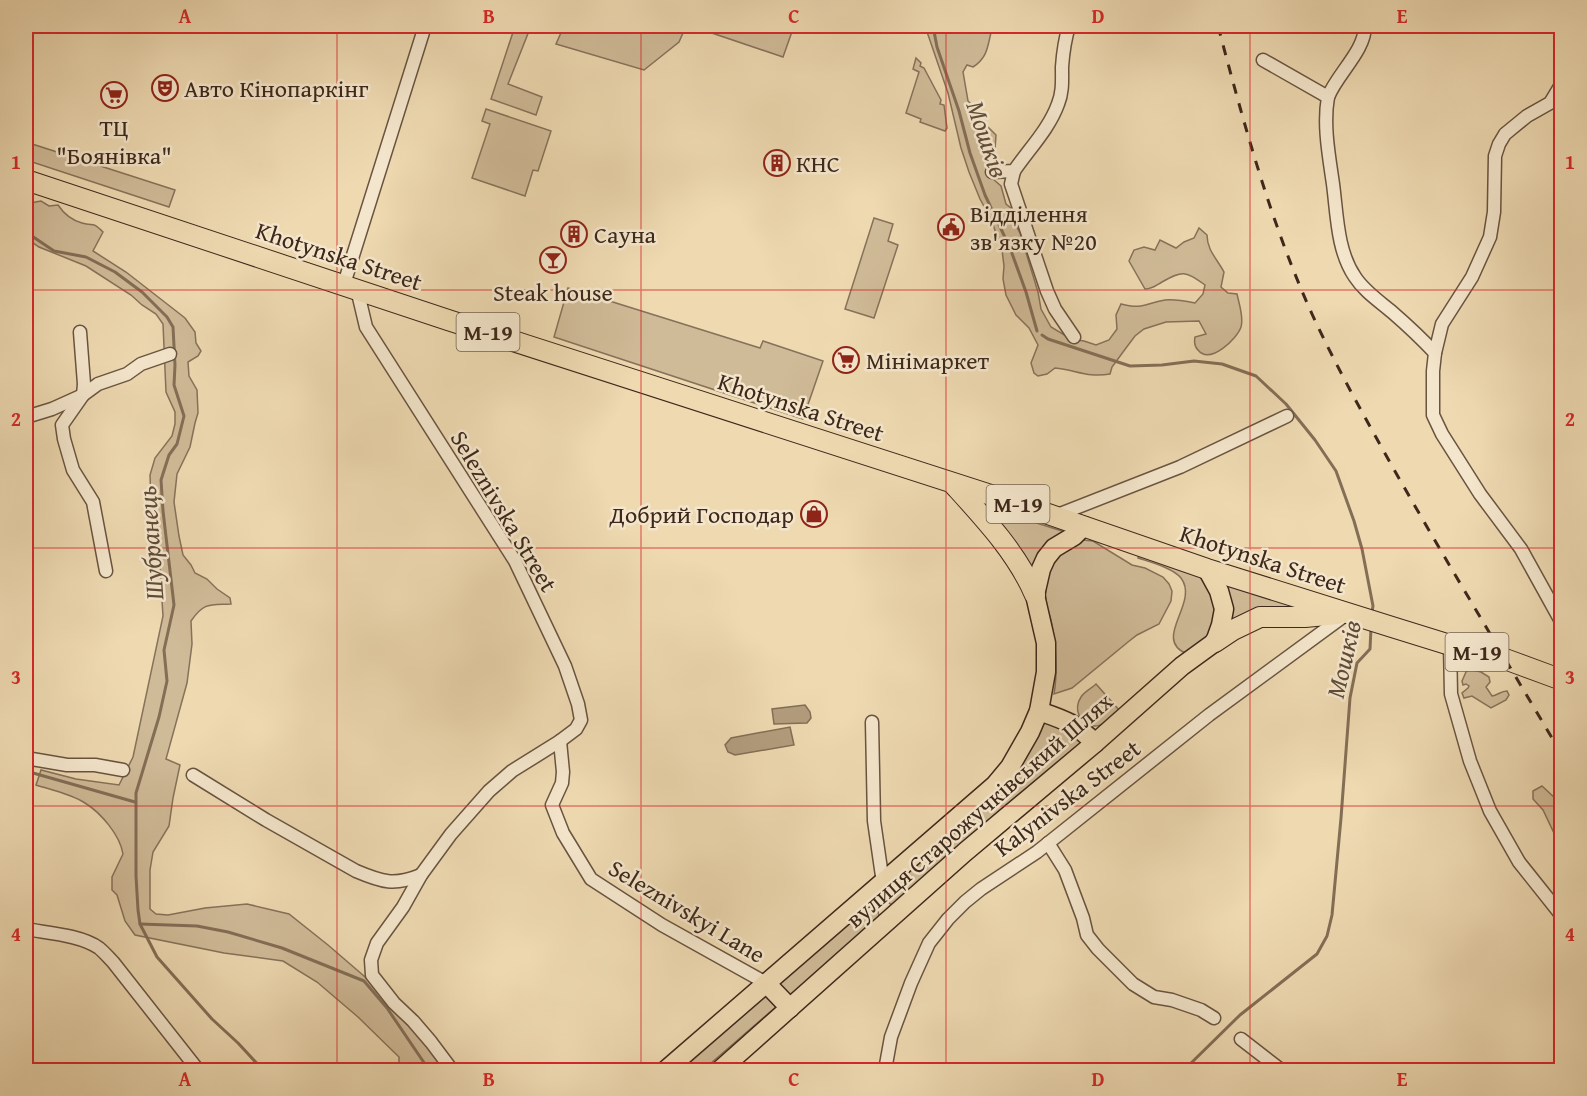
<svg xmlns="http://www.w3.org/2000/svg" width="1587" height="1096" font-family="'Gentium Book Plus',serif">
<rect width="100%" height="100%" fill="#eed9b1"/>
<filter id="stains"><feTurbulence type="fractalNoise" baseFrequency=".00333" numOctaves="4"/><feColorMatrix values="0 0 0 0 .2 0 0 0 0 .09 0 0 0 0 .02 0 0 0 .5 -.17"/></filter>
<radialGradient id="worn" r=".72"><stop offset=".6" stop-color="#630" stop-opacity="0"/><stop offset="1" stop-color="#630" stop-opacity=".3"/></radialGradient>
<g fill="#d0bb98" stroke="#86725a" stroke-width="1.5">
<polygon points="515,26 541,26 539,29 531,26 508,84 542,97 536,115 491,99"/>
<polygon points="564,26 686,26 679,42 644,70 556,44"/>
<polygon points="705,26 794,26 783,57 703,30"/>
<path d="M925,26H993C987,43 990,56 973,67L967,65L963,72L968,101L974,107L981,120L996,135L993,179L1001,186L1006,204L1012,209L1014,222L1020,233L1038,292L1041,309L1051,327L1071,339L1084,341L1096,345L1109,340L1117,329L1116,315L1121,304C1144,310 1145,303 1165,300C1175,299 1185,301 1195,303L1203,294L1205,285C1185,271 1183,270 1162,282C1155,286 1153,289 1145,289L1129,261L1134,250L1144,247L1155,250L1160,240L1176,248L1184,242L1194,238L1199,228L1207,235C1207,250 1217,259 1224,272L1221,287L1228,293L1237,294C1239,304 1244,317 1241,327C1237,339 1210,365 1198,350C1194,346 1194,342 1195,337L1206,334L1199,321L1166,322L1144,329L1135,336L1126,348L1112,367L1110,374C1088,378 1076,370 1055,368L1047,374L1038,376L1034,373L1031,363L1038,345L1029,328L1016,315L1006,295L1003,279L1004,266L1002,250L991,219L980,199L969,172L961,148L948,93Z"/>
<polygon points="916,58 921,63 920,66 924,68 941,100 940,104 944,105 947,128 945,131 920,122 921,119 906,113 919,72 913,69"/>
<polygon points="486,109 551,131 538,171 533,170 525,196 472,178 490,124 482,121"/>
<polygon points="26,142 175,190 169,207 26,160"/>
<path d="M26,200L30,203L41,201L49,206L58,205C64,214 71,220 82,223C94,227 91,220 103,232L93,251L126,272L185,318L195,332L196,343L201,351L198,356L188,362L189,376L197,390L198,413L195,423L190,447L177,474L174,502L179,536L183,555L191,565L195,573L207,579L217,589L230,598L231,604C210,605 204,602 191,621L192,644L187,683L166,759L180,765L173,798L169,826L153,852L150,870V909L156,914L168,915L205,908L247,904L289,914L328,945L364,976L412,1025L447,1070H399V1057L358,1017L317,982L283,961L224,953L135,935L125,921L117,895L112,890V877L123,854C120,835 101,813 85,803C71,794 52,790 36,785L41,770L76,779L119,785L133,757L163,616L160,569L151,501L150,475L155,458L172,436L175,424V412L166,392L163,324L156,314L142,305L131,295L86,266L39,247L26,238Z"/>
<polygon points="874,218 893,224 888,241 898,245 874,318 845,309"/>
<polygon points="568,288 760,348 763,341 823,361 803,419 554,337"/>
<polygon points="986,507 1065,532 1033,577"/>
<path d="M1083,540L1093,541L1132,565L1145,568L1163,577L1169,584L1172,591L1171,601L1159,624L1137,635L1128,642L1072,688L1054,694C1058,671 1056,648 1052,625C1051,619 1049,613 1047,607C1043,586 1048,562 1067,549C1071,545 1078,543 1083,540Z"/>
<path d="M1139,554L1201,576L1215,597L1216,617L1211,634L1187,654C1151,639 1200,603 1181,578C1173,568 1150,562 1138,558Z"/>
<polygon points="1220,581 1299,608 1226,627"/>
<path d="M1469,669L1481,672L1489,677L1490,682L1486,687L1492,696C1498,695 1501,691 1507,691L1509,695L1506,700L1491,708L1472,696L1464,698L1462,693L1468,688L1469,686L1466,684L1463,685L1462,681L1466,672Z"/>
<path d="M1096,684L1119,710C1112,716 1104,726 1095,726C1080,727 1073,709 1081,697C1084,692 1092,688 1096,684Z"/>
<polygon points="1042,721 1062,725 1082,742 893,906 883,898 882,889 951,830"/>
<polygon points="1542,786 1556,799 1561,807 1561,843 1554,833 1543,810 1533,799 1533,791"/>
<path d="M867,903C875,905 879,909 879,918L789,996L777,986L821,941Z"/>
<polygon points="764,992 777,1006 703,1070 672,1070"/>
</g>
<g fill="#b29d7e" stroke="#836e56" stroke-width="1.5">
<polygon points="805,705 810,712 811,718 807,723 774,724 772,709"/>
<polygon points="790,727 794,745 735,755 728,752 725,745 731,738"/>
</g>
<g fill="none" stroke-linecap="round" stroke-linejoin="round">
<g stroke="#836e56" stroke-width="3">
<polyline points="933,26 937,47 959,111 970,153 985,195 1010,248 1026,292 1037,331"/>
<polyline points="26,232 54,251 86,257 115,272 142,292 167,317 173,327 175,365 174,385 184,416 177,444 169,455 161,480 163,511 174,605 164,650 167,681 159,717 136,793 136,876 138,910 140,924 157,957 212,1019 238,1043 263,1070"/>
<polyline points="1042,335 1048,339 1130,366 1162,365 1194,361 1222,364 1256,376 1286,404 1315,440 1336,471 1354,521 1362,549 1373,606 1372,612"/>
<polyline points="26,771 135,802"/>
<polyline points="140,924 197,926 228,932 282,948 364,981 387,1008 429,1070"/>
<polyline points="1184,1070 1240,1015 1317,954 1327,936 1332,915 1341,818 1350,698 1357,663 1370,649 1371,628"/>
</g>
<defs>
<g id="minor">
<path d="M1263,60L1328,97C1323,125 1329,156 1333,184C1337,214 1337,251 1355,277C1364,291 1379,301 1392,312C1407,325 1421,338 1435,353"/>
<polyline points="1562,83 1550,103 1527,116 1505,134 1499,144 1495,156 1494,212 1490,237 1472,277 1442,324 1435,353 1433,371 1433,415 1442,434 1480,494 1521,549 1562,623"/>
<path d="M1328,97C1337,74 1365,51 1365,26"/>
<polyline points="1014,171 1011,184 1047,291 1055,309 1074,337"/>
<path d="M992,172L1014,171C1029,149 1049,129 1058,104C1063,92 1062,80 1062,67C1063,53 1065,39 1069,26"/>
<polyline points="344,284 425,26"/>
<polyline points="357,289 366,327 515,561 565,666 578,704 581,720 576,729 560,741 512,771 489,791 451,834 421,875 403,907 377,943 371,960 372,975 394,1003 413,1021 431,1042 452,1070"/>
<polyline points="80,332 84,384 83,395 62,425 64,439 73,470 93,502 106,571"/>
<polyline points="26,417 52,409 83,395 98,384 127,374 141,364 170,354"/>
<polyline points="1055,516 1180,467 1287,416"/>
<polyline points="1450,645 1451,694 1470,761 1490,811 1519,862 1562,916"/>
<polyline points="872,722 874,821 883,883"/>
<polyline points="560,741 563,772 562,783 552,805 563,833 591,879 662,925 766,983"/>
<polyline points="26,758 67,765 95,765 123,770"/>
<path d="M193,775L266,820L356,871C382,882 394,886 421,875"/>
<polyline points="1048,843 1065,870 1083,918 1087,935 1098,949 1133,984 1154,997 1172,1000 1201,1010 1214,1018"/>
<path d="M26,929C47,933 81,935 99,948C104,952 108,957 113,962L198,1070"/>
<polyline points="1241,1039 1281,1070"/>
<polyline points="885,1070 891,1037 911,983 929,943 948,919 965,902 981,889 1037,852 1209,715 1344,616"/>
</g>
<g id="primary">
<path d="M1039,711C1065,720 1075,723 1095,743"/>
<polyline points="766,983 790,1008"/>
<polyline points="666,1070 995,785 1010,767 1030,732 1039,711 1046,672 1046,643 1035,595 1041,569 1046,558 1054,548 1074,536 1084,526"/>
<polyline points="720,1070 965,852 1095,743 1182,666 1215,642 1221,625 1224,609 1219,591 1207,569"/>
</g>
<g id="trunk">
<polyline points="26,180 448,320 1025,506 1207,569 1392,627 1450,645 1505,659 1562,680"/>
<path d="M954,485C984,518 1017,553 1035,595"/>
<polyline points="1215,642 1233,630 1260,617 1305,617 1337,614"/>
</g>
</defs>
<use href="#minor" stroke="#695440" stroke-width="15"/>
<use href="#primary" stroke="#3d281b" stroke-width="21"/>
<use href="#trunk" stroke="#3d281b" stroke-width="22"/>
<use href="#minor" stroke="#f4e6cc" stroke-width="12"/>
<use href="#primary" stroke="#eed9b1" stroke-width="18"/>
<use href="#trunk" stroke="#eed9b1" stroke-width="20"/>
<path stroke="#3d281b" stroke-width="3" stroke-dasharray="10 10" stroke-linecap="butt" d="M1218,26C1244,124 1270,221 1312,314C1336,366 1364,416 1392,466C1447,563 1505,658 1562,755"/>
</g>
<path fill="none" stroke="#d62828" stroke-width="1.5" stroke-opacity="0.55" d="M337,26V1070M641,26V1070M946,26V1070M1250,26V1070M26,290H1562M26,548H1562M26,806H1562"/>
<defs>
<symbol id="theatre-ring" viewBox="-11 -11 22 22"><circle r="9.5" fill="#f4e6cc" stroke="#8f2418" stroke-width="1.5"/><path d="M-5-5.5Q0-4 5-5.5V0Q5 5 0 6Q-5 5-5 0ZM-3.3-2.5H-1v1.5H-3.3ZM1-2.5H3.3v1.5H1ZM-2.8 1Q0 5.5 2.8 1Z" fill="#8f2418"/></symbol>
<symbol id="supermarket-ring" viewBox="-11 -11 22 22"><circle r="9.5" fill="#f4e6cc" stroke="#8f2418" stroke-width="1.5"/><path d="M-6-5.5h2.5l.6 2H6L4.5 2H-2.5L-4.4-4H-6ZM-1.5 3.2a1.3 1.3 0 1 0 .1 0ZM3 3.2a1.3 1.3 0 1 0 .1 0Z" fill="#8f2418"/></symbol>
<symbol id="building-ring" viewBox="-11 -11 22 22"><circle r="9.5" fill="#f4e6cc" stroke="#8f2418" stroke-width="1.5"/><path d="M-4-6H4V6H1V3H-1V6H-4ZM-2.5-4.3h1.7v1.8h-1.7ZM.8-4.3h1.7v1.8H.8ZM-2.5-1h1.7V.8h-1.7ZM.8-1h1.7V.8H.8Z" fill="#8f2418"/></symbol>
<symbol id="civic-ring" viewBox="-11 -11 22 22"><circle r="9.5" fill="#f4e6cc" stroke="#8f2418" stroke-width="1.5"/><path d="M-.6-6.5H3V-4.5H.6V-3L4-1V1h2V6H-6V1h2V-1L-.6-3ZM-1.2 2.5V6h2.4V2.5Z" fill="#8f2418"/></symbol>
<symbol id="bar-ring" viewBox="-11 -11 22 22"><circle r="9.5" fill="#f4e6cc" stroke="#8f2418" stroke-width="1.5"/><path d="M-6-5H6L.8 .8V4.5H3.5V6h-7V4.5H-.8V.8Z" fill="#8f2418"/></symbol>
<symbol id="shop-ring" viewBox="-11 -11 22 22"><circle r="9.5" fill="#f4e6cc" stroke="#8f2418" stroke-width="1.5"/><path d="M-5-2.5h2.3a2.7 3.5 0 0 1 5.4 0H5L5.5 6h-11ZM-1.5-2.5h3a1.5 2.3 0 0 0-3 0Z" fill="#8f2418"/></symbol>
</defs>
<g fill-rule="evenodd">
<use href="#theatre-ring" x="150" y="73" width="30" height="30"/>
<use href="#supermarket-ring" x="99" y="80" width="30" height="30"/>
<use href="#building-ring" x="762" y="148" width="30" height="30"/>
<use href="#civic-ring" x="936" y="212" width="30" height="30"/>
<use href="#building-ring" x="559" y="219" width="30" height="30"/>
<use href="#bar-ring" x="538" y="245" width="30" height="30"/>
<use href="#supermarket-ring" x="831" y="345" width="30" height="30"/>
<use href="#shop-ring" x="799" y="499" width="30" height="30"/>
</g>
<g text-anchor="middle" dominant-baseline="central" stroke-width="5" stroke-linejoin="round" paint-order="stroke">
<g fill="#f4e6cc" stroke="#746150" stroke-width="1.5">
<rect x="456.5" y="313" width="63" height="38" rx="4.5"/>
<rect x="986.5" y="485" width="63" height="38" rx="4.5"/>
<rect x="1445.5" y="633" width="63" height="38" rx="4.5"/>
</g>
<g font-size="22" font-weight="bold" fill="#3d281b">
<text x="488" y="332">М-19</text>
<text x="1018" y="504">М-19</text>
<text x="1477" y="652">М-19</text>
</g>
<g font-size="24" fill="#3d281b" stroke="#f4e6cc" text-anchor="start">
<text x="184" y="88">Авто Кінопаркінг</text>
<text x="114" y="127" text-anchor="middle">ТЦ<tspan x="114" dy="28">"Боянівка"</tspan></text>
<text x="796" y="163">КНС</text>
<text x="970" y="213">Відділення<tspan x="970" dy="28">зв'язку №20</tspan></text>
<text x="594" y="234">Сауна</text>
<text x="553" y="292" text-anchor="middle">Steak house</text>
<text x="866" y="360">Мінімаркет</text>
<text x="794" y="514" text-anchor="end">Добрий Господар</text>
</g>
<g font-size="24" fill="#3d281b" stroke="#f4e6cc">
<text transform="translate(339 256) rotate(18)">Khotynska Street</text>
<text transform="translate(801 407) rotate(18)">Khotynska Street</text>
<text transform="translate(504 511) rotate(59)">Seleznivska Street</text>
<text transform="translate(1263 559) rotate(18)">Khotynska Street</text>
<text transform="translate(1067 798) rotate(-37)">Kalynivska Street</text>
<text transform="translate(979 810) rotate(-41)">вулиця Старожучківський Шлях</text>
<text transform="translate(687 911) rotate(31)">Seleznivskyi Lane</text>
</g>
<g font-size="26" font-style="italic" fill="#604b39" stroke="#f4e6cc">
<text transform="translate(988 139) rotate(71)">Мошків</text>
<text transform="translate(150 543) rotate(-94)">Шубранець</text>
<text transform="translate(1343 659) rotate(-77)">Мошків</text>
</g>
</g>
<rect width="1587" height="1096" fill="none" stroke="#eed9b1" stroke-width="66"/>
<rect x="33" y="33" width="1521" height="1030" fill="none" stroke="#d62828" stroke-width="2"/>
<g font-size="20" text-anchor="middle" font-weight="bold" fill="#d62828">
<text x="185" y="23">A</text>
<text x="489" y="23">B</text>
<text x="794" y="23">C</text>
<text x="1098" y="23">D</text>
<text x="1402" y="23">E</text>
<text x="16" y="169">1</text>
<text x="1570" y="169">1</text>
<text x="16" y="426">2</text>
<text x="1570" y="426">2</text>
<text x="16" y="684">3</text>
<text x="1570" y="684">3</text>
<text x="16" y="941">4</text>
<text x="1570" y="941">4</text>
<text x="185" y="1086">A</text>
<text x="489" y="1086">B</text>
<text x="794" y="1086">C</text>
<text x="1098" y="1086">D</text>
<text x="1402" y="1086">E</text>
</g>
<rect width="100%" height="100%" filter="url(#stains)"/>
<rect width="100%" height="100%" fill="url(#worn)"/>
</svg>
